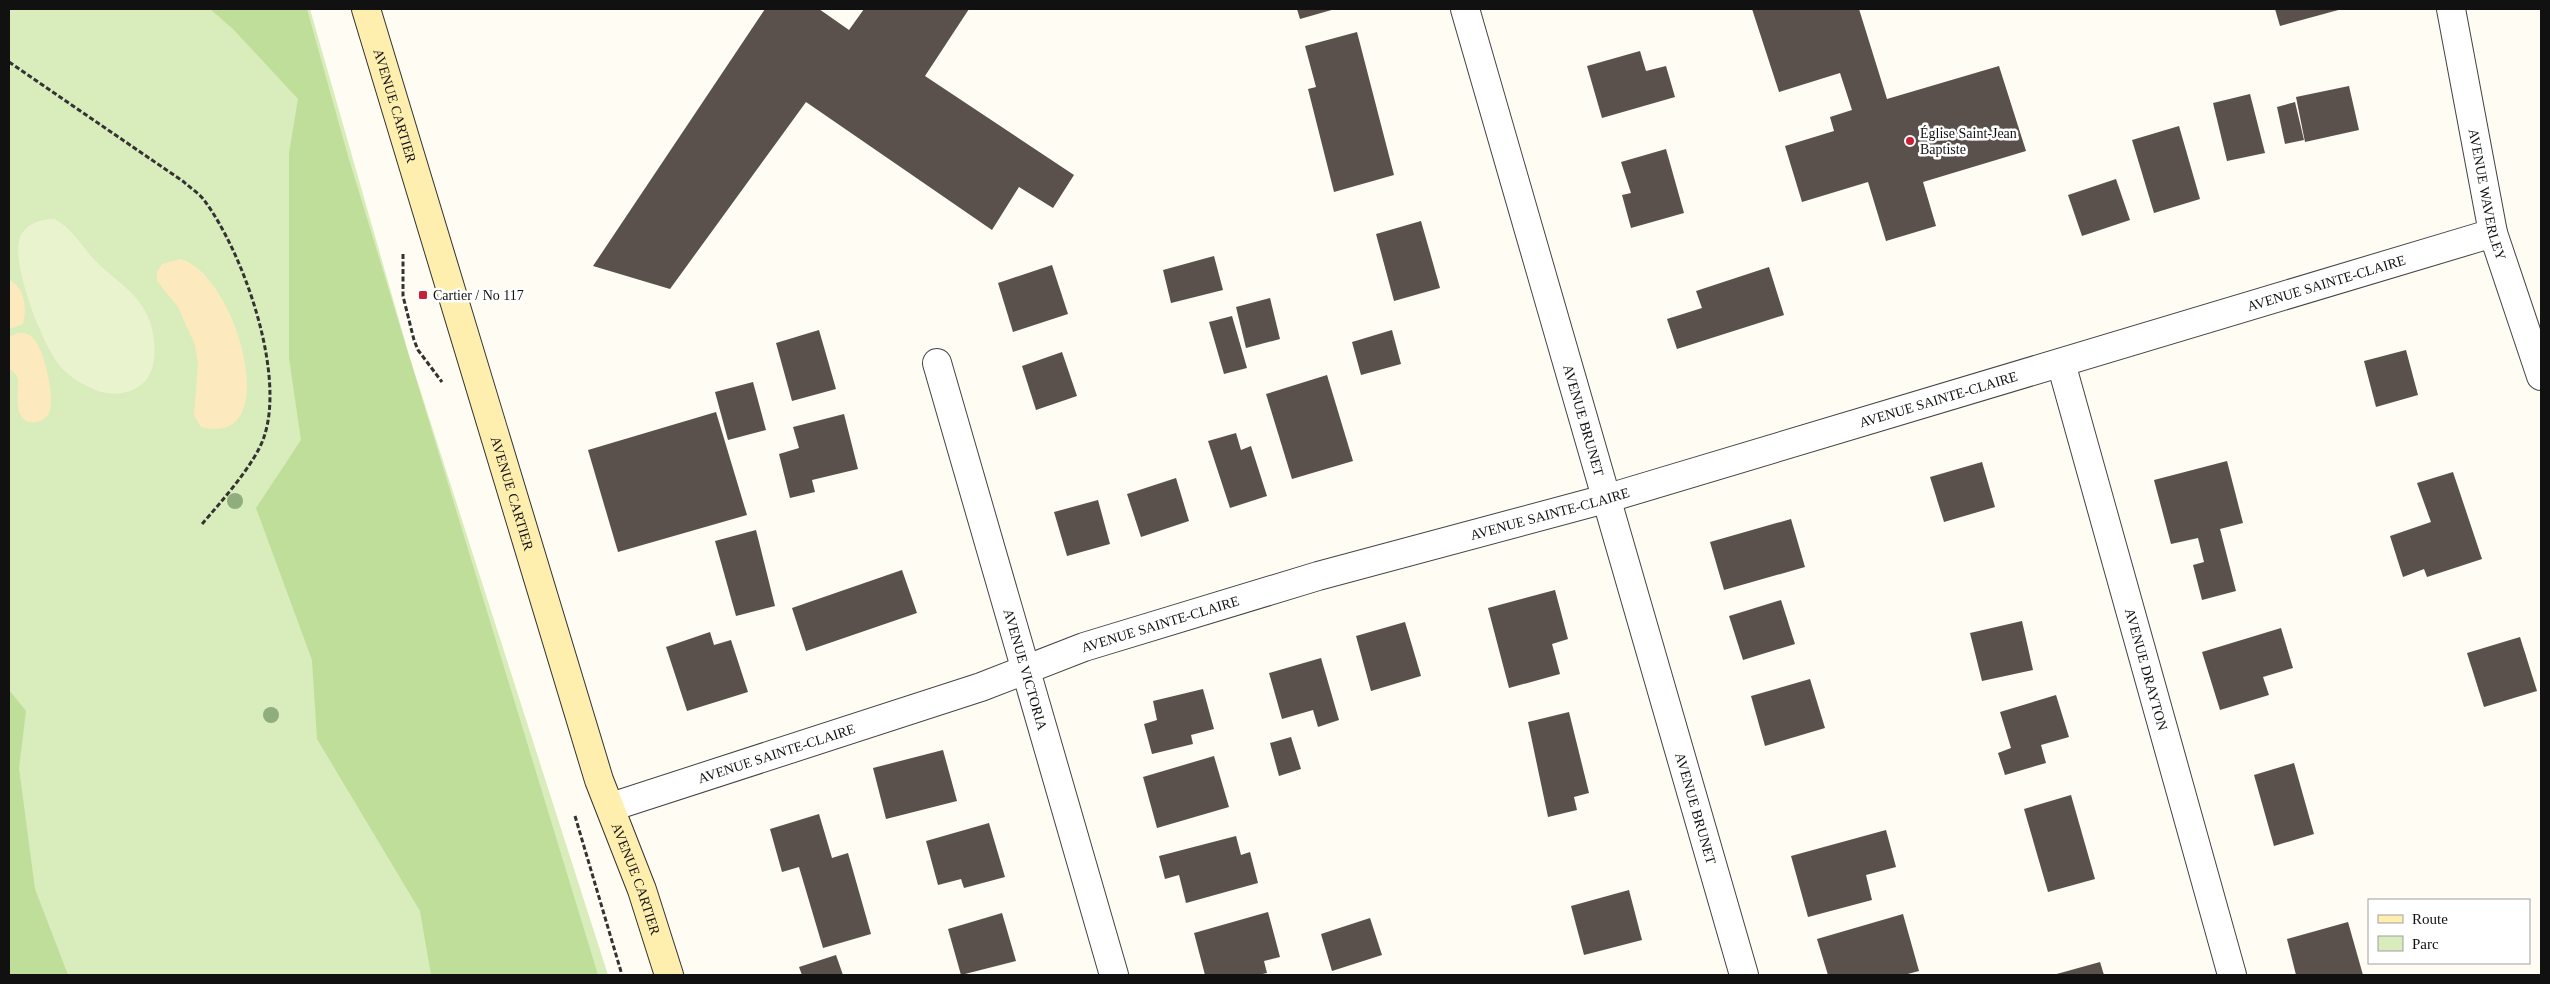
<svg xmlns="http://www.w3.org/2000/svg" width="2550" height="984" font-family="Georgia,serif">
<rect width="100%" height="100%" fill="#fffcf4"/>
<polygon fill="#d9ecbb" points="9,9 310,9 409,355 608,975 9,975"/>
<g fill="#bfde99">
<polygon points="210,9 307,9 348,156 598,975 431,975 420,911 317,739 312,660 256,508 301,440 289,358 289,153 298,99 233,29"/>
<polygon points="9,690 26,711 19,768 35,889 68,975 9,975"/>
</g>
<g fill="#fde9be">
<path d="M180,259C236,272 287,450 201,427L194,415L198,365L195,345L178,307L157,281V272L162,264Z"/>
<path d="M9,280C25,287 27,309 23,324L9,329Z"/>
<path d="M18,333C24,333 28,333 32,337C44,346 56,401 49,413C47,417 42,421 37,422C11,426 19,391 18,380C17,374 12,372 10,368C6,360 9,345 9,337Z"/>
</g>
<path fill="#e9f3cd" d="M55,219C71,228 80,243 91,256C109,277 137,290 148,317C155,332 158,360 149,376C137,396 108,398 89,387C78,382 66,374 59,365C42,343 10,263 20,237C26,223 42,219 55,219Z"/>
<g fill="#5a504c">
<polygon points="765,9 819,9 849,30 864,9 969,9 925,76 1074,175 1053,208 1019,187 992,230 806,102 670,289 593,266"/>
<polygon points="1297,9 1335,9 1300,19"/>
<polygon points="1752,9 1859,9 1887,99 1999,66 2026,151 1923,182 1936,226 1886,241 1868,182 1802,202 1785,146 1834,131 1830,117 1852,110 1840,73 1779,92"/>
<polygon points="2275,9 2342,9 2280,26"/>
<polygon points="1357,32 1394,175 1334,192 1308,89 1316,87 1305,46"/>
<polygon points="1640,51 1646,71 1666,66 1675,97 1602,118 1587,66"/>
<polygon points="2349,86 2359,130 2305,142 2296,97"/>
<polygon points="2250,94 2265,153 2227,161 2213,103"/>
<polygon points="2295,102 2304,140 2285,144 2277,107"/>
<polygon points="2179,126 2200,199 2154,213 2132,140"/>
<polygon points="1666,149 1684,213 1631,228 1622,195 1631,193 1621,162"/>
<polygon points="2116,179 2130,220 2082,236 2068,195"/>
<polygon points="1421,221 1440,288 1394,301 1376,234"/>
<polygon points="1214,256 1223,290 1171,303 1163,270"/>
<polygon points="1052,265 1068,314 1013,332 998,283"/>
<polygon points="1769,267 1784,315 1677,349 1667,319 1702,308 1696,291"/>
<polygon points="1270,298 1280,339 1246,348 1236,307"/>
<polygon points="1232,316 1247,368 1224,374 1209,322"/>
<polygon points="819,330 836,389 792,401 776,343"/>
<polygon points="1392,330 1401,364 1361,375 1352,342"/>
<polygon points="2406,350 2418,395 2376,407 2364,361"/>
<polygon points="1062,352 1077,396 1036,410 1022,366"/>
<polygon points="1327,375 1353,461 1292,479 1266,394"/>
<polygon points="753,382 766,430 728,440 715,392"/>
<polygon points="716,412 747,515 618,552 588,450"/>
<polygon points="844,414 858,469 812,480 815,492 790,498 779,454 799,448 793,427"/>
<polygon points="1236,433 1241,450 1251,446 1267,496 1230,508 1208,441"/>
<polygon points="2227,461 2243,523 2220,529 2236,591 2202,600 2193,565 2204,562 2198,538 2171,544 2154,480"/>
<polygon points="1982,462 1995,507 1944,522 1930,477"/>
<polygon points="2453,472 2482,559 2427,577 2424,569 2403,577 2390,536 2431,522 2417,483"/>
<polygon points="1176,478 1189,521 1141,537 1127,494"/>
<polygon points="1098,500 1110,544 1067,556 1054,512"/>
<polygon points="1791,519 1805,567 1724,590 1710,542"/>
<polygon points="756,530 775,606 736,616 715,541"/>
<polygon points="902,570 917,613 806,651 792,608"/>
<polygon points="1555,590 1568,639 1552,644 1560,674 1509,688 1488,608"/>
<polygon points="1781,600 1795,644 1743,660 1729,616"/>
<polygon points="2022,621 2033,670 1982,681 1970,633"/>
<polygon points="1405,622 1421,676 1371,691 1356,636"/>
<polygon points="2281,628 2293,668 2263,677 2269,695 2220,710 2202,652"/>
<polygon points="710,632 714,645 731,640 748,692 687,711 666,647"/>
<polygon points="2520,637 2537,691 2484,707 2467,653"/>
<polygon points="1321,658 1339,720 1318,727 1313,710 1282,719 1269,673"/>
<polygon points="1810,679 1825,728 1765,746 1751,696"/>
<polygon points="1203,689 1214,729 1191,735 1193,744 1152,754 1144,724 1157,720 1153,701"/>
<polygon points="2056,695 2069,737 2041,745 2046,763 2005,775 1998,753 2011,748 2000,712"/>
<polygon points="1569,712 1589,793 1574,797 1577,810 1548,817 1528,722"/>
<polygon points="1291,737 1301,769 1279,776 1270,743"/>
<polygon points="943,750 957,801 886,819 873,768"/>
<polygon points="1214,756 1229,807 1157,828 1143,777"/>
<polygon points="2294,763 2314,834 2274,846 2254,775"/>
<polygon points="2071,795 2095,879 2048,892 2024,809"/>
<polygon points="819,814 832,858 848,853 871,934 823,948 799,867 782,872 770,829"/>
<polygon points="989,823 1005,877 964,888 961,879 938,885 926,841"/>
<polygon points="1886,830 1896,867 1866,875 1872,900 1808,917 1791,856"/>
<polygon points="1236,836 1241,855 1250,852 1258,883 1186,903 1179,875 1165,879 1159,856"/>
<polygon points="1629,890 1642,940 1584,955 1571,906"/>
<polygon points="1268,912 1280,957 1264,961 1267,973 1258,975 1205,975 1194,933"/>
<polygon points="1002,913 1016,961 961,975 948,929"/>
<polygon points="1903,914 1919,971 1904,975 1828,975 1817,939"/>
<polygon points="1370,918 1382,955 1332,971 1321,934"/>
<polygon points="2348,922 2363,975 2296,975 2287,939"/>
<polygon points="836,955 843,975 802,975 799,967"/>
<polygon points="2100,962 2104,975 2053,975"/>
</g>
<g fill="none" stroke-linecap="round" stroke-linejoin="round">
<defs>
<g id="street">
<path id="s1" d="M1465,9L1744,975"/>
<path id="s2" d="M2451,9L2493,233L2541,376"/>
<path id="s3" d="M937,363L1114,975"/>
<path id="s4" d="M2061,363L2232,975"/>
<path id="s5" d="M611,807L981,687L1084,647L1318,576L1605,499L2493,233"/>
</g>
<g id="secondary">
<path id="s6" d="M366,9L599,780L642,890L669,975"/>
</g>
</defs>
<use href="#street" stroke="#444" stroke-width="30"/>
<use href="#secondary" stroke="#333" stroke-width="30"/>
<g stroke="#333" stroke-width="3" stroke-dasharray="5 2.5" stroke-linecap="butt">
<path d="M9,62L184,182C190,188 199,193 204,200C243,252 286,373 264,437C255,464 221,502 202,524"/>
<polyline points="403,254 403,296 414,340 418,350 442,382"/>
<polyline points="575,816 622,975"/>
</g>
<use href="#street" stroke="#fff" stroke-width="28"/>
<use href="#secondary" stroke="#ffefaf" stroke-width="28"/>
</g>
<g fill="#90ad7d">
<circle cx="235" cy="501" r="8"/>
<circle cx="271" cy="715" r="8"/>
</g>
<g fill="#c92038" stroke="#fff" stroke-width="2">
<circle cx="1910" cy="141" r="5"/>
<rect x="418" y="290" width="10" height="10" rx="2.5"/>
</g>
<g text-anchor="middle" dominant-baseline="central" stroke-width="5" stroke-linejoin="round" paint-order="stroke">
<g font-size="14" fill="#111" stroke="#fff">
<text stroke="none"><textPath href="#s6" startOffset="101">AVENUE CARTIER</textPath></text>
<text stroke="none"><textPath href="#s2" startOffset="189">AVENUE WAVERLEY</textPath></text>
<text stroke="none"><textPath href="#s5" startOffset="1794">AVENUE SAINTE-CLAIRE</textPath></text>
<text stroke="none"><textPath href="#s5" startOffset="1389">AVENUE SAINTE-CLAIRE</textPath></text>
<text stroke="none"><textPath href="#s1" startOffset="428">AVENUE BRUNET</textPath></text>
<text stroke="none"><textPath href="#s6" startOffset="506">AVENUE CARTIER</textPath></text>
<text stroke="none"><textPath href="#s5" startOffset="984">AVENUE SAINTE-CLAIRE</textPath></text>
<text stroke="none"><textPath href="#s5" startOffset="579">AVENUE SAINTE-CLAIRE</textPath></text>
<text stroke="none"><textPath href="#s4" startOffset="318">AVENUE DRAYTON</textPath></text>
<text stroke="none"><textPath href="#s3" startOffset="319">AVENUE VICTORIA</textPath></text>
<text stroke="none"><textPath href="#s5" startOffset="174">AVENUE SAINTE-CLAIRE</textPath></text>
<text stroke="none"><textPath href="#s1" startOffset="832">AVENUE BRUNET</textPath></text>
<text stroke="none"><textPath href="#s6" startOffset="911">AVENUE CARTIER</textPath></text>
</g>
<g font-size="14" fill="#111" stroke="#fff" text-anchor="start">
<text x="1920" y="133">Église Saint-Jean<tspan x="1920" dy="16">Baptiste</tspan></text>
<text x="433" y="295">Cartier / No 117</text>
</g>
</g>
<rect width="2550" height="984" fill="none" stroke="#111111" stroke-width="20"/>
<rect x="2368" y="899" width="162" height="65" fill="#ffffff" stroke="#a0a0a0"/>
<rect x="2378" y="915" width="25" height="8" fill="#ffefaf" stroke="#a0a0a0"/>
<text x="2412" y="924" font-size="15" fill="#111111">Route</text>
<rect x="2378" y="936" width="25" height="15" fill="#d9ecbb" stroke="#a0a0a0"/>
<text x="2412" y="949" font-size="15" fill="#111111">Parc</text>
</svg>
